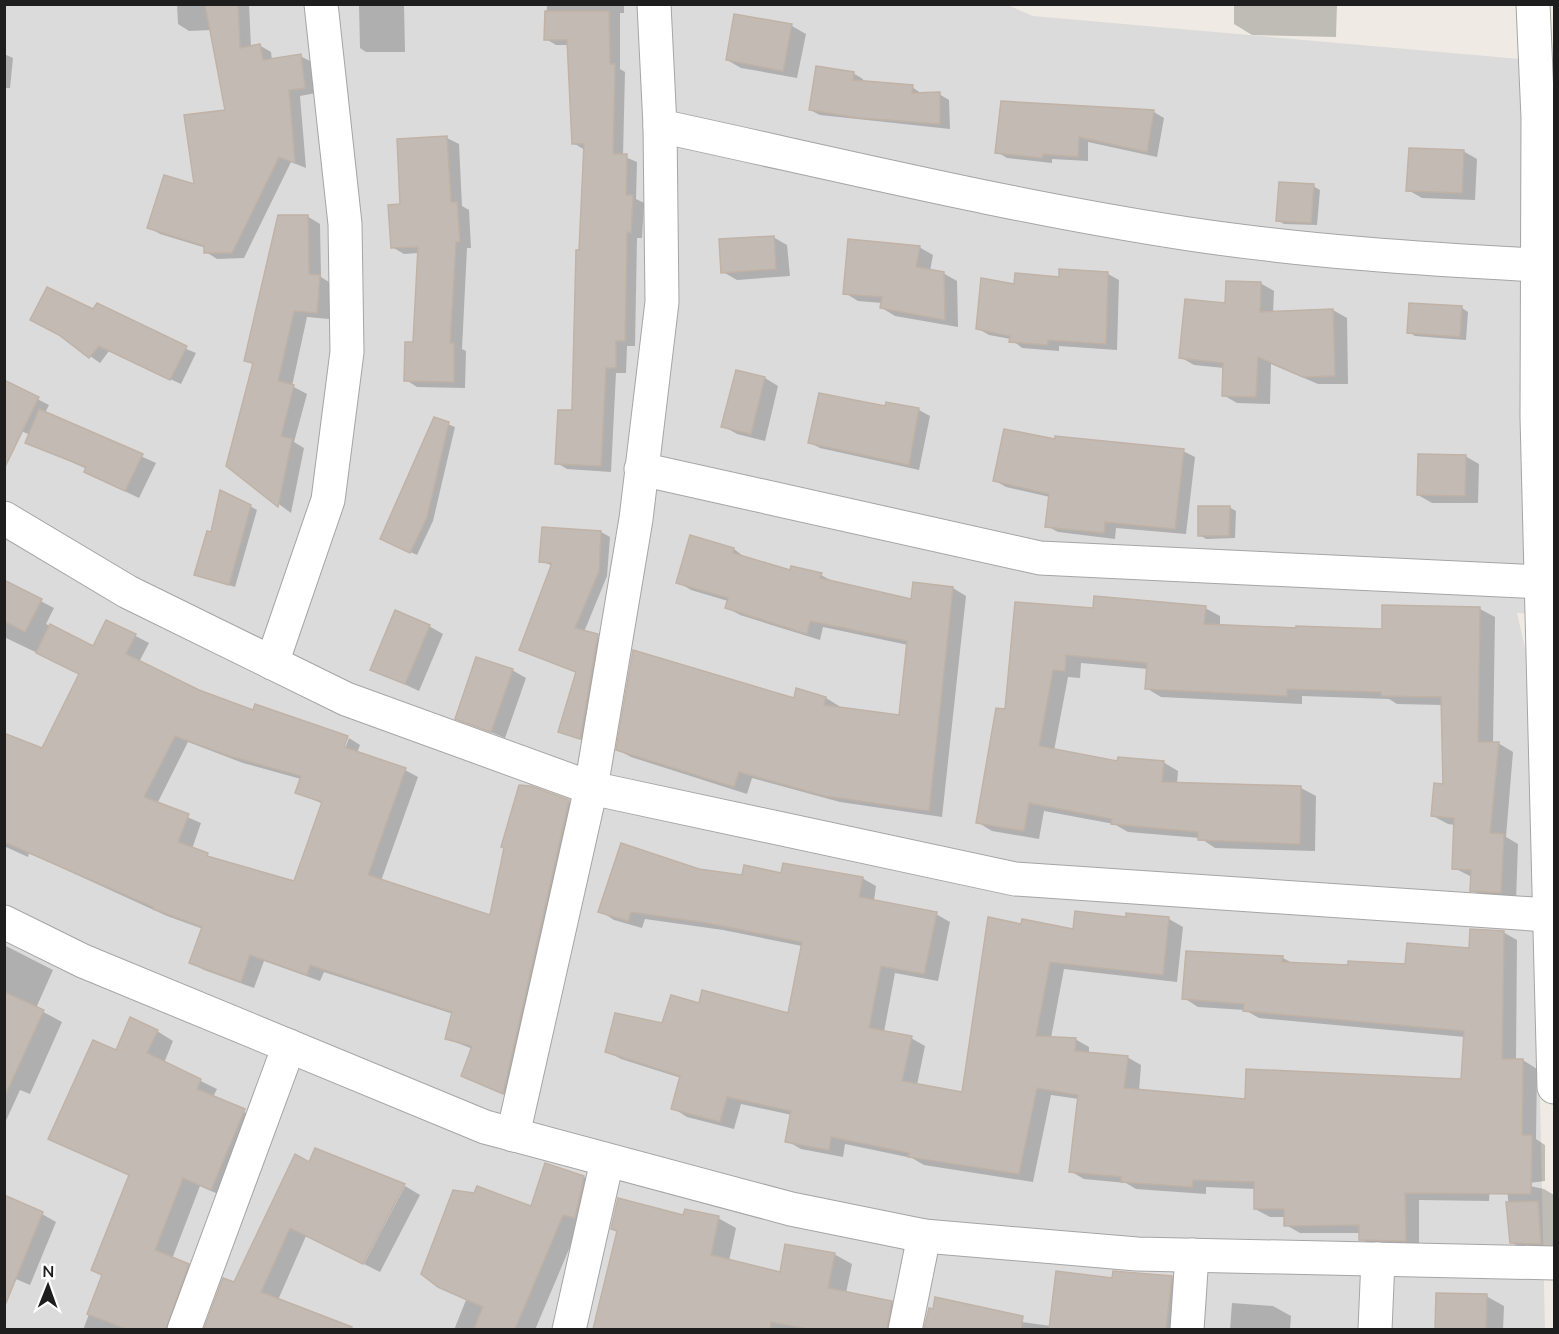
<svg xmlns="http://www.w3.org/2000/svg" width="1559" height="1334" font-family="'Nunito Sans',sans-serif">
<rect width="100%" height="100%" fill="#efebe4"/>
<polygon fill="#dcdbdb" points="1005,4 1033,16 1554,62 1554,615 1517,613 1531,674 1545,1329 5,1330 5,5"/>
<g fill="#0003" fill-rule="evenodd">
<polygon points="177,4 249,4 251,47 259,45 271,52 272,60 300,56 312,62 316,93 300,96 306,168 291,162 244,258 217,259 206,252 206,248 160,234 148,227 196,187 227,111 212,30 189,31 178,24"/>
<polygon points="359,4 404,4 405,52 366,52 360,48"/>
<polygon points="547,4 624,4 624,13 620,13 620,69 625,72 623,156 637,162 636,199 644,203 642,238 637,238 635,346 627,346 626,373 616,373 611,472 567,469 557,463 574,412 585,150 573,143 569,45 556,45 546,39"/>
<polygon points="1234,4 1337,4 1336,37 1252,35 1234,24"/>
<polygon points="736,16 792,26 806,34 797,78 741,68 727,60"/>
<polygon points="4,54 13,58 10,88 4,88"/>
<polygon points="853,73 863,79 863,82 912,87 922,94 939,94 949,100 950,129 820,115 810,110"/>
<polygon points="1003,103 1154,112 1164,118 1157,157 1088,142 1088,161 1052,159 1052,163 1007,158 997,152"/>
<polygon points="447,138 459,144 462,206 469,210 471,248 467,248 462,349 466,351 465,388 417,387 406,380 414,344 419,253 404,254 392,247 402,205"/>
<polygon points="1463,151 1477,159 1475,200 1422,198 1408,190"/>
<polygon points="1313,186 1320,190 1317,225 1284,224 1277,220"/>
<polygon points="307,216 320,224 321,277 332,284 329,319 307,317 292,386 307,394 294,442 304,448 291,513 227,466 254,365 246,360"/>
<polygon points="773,237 787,245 790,276 737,280 723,272"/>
<polygon points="919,247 933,255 930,271 943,273 957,281 958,327 895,316 882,308 882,303 858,301 845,293"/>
<polygon points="1108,274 1119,280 1117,350 1059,346 1059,351 1022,348 1011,339 989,335 977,328 1015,286"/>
<polygon points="1260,283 1274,291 1273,313 1333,310 1347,318 1348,384 1318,384 1271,364 1270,404 1237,403 1223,395 1224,368 1194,365 1180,357 1227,304"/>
<polygon points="1462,308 1468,312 1466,340 1415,336 1409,332"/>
<polygon points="94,311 196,353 181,384 109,351 100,363 62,336"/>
<polygon points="765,378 778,386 765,441 737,434 723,426"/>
<polygon points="4,382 49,405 45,413 156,463 139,498 99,479 86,472 87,469 27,442 30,435 4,423"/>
<polygon points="887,404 919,410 930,416 919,470 820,448 809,442 887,408"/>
<polygon points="435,419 455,427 433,521 417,555 388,542"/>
<polygon points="1056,441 1183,451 1195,457 1186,534 1116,528 1115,539 1058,532 1047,526 1050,497 1006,487 994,480"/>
<polygon points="1465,456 1479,464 1478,503 1432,503 1418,495"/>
<polygon points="250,506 257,510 235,587 196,574"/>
<polygon points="1229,507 1236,511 1235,538 1206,539 1200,535"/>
<polygon points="543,529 601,532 610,537 607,576 584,632 606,641 589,743 560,731 577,673 530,654 553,566 541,561"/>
<polygon points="691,537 734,549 747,559 791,571 821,575 834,582 913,601 953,588 966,596 942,817 840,802 752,778 747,794 631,757 618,750 795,700 826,698 839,706 838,708 900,717 908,645 823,627 820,640 740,615 726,607 728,601 691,590 678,582"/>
<path d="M4,582L54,608L46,624L94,648L107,621L149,643L139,662L198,692L343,754L349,738L360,745L357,753L405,770L418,777L381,881L491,917L568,801L582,809L516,1100L462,1075L473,1049L447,1039L453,1014L324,972L320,981L264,961L254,988L204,970L191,963L203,929L167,916L29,853L28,857L6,847L4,851V734L43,750L81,674L4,637ZM188,742L243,763L301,779L297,792L323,804L295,883L219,862L192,849L201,823L157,804Z"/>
<polygon points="1205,608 1220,616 1220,626 1383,631 1480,609 1495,617 1493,743 1498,743 1513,752 1506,837 1518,844 1516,901 1487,899 1472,890 1472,877 1454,868 1455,825 1448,824 1433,816 1445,786 1443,705 1397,704 1389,699 1302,696 1302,704 1161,697 1146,688 1148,669 1081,663 1080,678 1068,677 1054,751 1118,762 1163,762 1178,771 1177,784 1301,788 1316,796 1315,851 1215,848 1200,838 1128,832 1114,824 1044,811 1039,839 992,831 977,822 1007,711 1094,610"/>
<polygon points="429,626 443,634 419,691 372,669"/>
<polygon points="512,670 526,678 505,738 457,718"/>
<polygon points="682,868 743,876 782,875 862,878 876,886 874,901 936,914 950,922 938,981 895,973 884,1032 911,1038 925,1046 917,1085 963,1094 1022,926 1074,930 1127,919 1169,919 1183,927 1177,982 1064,969 1051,1038 1075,1039 1089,1047 1089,1054 1127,1057 1141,1065 1139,1091 1246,1101 1462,1081 1465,1037 1259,1018 1245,1010 1198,1007 1184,998 1283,958 1294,964 1406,966 1471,949 1503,932 1517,940 1516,1060 1523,1060 1537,1069 1536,1139 1545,1145 1545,1181 1520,1184 1544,1189 1554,1195 1554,1254 1531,1254 1511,1242 1507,1185 1490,1186 1489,1201 1419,1200 1419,1248 1375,1247 1361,1239 1361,1233 1300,1233 1286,1225 1286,1217 1270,1217 1255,1209 1256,1189 1206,1187 1206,1194 1136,1189 1126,1183 1084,1179 1070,1171 1079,1099 1051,1095 1033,1182 924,1165 912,1158 845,1144 843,1157 801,1149 787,1141 792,1115 741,1104 734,1129 687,1117 673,1108 681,1078 621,1059 607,1051 700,1005 789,1015 802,946 723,930 645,919 642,928 614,920 600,911"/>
<polygon points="4,945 53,970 36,1008 62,1022 30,1094 20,1090 4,1125"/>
<polygon points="157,1031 173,1041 164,1063 217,1089 213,1097 260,1120 227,1198 200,1186 172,1259 204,1274 184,1330 83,1330 103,1277 130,1176 50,1138 116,1052"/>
<polygon points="295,1156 362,1263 306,1236 278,1300 354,1330 206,1330 224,1280 235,1284"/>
<polygon points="546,1165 584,1177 600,1187 580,1223 535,1330 454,1330 466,1300 439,1286 532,1208"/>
<polygon points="405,1186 420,1195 380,1272 364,1264"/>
<polygon points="42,1214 56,1222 30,1285 4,1274"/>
<polygon points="684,1217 718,1218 736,1228 729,1261 781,1273 834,1254 852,1264 846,1293 891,1302 909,1312 907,1330 594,1330 618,1232 613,1229"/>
<polygon points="1171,1277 1189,1287 1184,1330 924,1330 930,1310 1051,1326 1113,1280"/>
<polygon points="1437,1295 1486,1296 1504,1306 1503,1330 1437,1330"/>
<polygon points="1232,1303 1273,1306 1291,1316 1290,1330 1230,1330"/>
</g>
<g fill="#c3bbb3" stroke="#c0b2a6" stroke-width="1.5" fill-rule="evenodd">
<polygon points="205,4 238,4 240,48 260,44 263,60 301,54 305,88 289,90 295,163 279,157 232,253 204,253 204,246 147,228 164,175 194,184 184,115 225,110"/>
<polygon points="545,11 609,11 610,64 615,64 613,154 627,154 626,195 633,195 631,233 627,232 625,341 616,341 616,368 606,368 601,466 555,464 558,410 572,410 576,250 579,250 584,144 572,144 567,40 544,40"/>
<polygon points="734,14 792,24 783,71 726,60"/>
<polygon points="816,66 854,72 853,80 913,85 912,93 940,92 940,124 860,118 809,110"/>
<polygon points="1001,101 1154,110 1147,152 1079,137 1078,157 1043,154 1042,158 995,153"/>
<polygon points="447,136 451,202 457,202 460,242 456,242 450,343 454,343 454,382 404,381 405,342 413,342 418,247 391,248 388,205 400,204 397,139"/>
<polygon points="1409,148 1464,150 1462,193 1406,191"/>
<polygon points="1279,182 1314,184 1311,223 1276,221"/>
<polygon points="278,215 308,215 309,274 320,275 317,313 294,311 278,381 294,385 281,436 292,439 278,507 226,466 253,363 244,361"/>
<polygon points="774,236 776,269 721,273 719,239"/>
<polygon points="848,239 920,246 916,267 944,272 945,320 880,308 882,297 843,294"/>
<polygon points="1059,269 1108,272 1106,344 1048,340 1048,345 1009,342 1010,336 976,329 981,278 1014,284 1015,273 1059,277"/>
<polygon points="1226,281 1261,282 1260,312 1333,309 1335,376 1303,377 1258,357 1256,397 1222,396 1223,363 1179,358 1185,299 1225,303"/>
<polygon points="47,287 93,309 97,303 187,346 170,380 99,346 89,358 59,335 30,320"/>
<polygon points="1409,303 1462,306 1460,337 1407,333"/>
<polygon points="736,370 765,377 751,434 721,427"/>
<polygon points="4,380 39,397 4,469"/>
<polygon points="819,393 885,406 886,402 919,408 909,465 808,443"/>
<polygon points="39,409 143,454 125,491 84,472 86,467 25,443"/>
<polygon points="434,417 449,422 427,517 410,553 380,539"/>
<polygon points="1004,429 1055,439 1055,436 1184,449 1175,529 1105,522 1104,533 1045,527 1049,494 993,481"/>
<polygon points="1418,454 1466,455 1465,496 1417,495"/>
<polygon points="220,490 251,505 229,585 194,575 207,531 211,532"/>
<polygon points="1198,506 1230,506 1229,536 1198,536"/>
<polygon points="542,527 601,531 599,571 575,628 598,634 580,739 558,732 576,672 519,650 552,563 539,562"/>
<polygon points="690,535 734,548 733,553 790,570 791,566 822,573 820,578 911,599 913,582 953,587 929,811 825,796 739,772 734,787 616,750 633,650 794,698 796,688 826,697 824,705 899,715 907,641 810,621 807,634 725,608 728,598 676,583"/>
<polygon points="4,580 42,599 25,632 4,621"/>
<polygon points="1094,596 1206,606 1204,624 1296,628 1296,626 1382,629 1382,605 1480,607 1478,742 1499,742 1490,833 1504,834 1501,893 1470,891 1471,870 1452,869 1454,818 1431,816 1434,783 1443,784 1441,697 1381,696 1381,692 1287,689 1287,696 1145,689 1147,663 1066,655 1065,671 1053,670 1039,746 1117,761 1118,757 1164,761 1162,782 1301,786 1300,844 1198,840 1198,832 1111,824 1112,819 1029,803 1024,831 976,823 996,708 1005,709 1015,602 1093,608"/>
<polygon points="395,610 430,625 405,684 370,670"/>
<path d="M106,620L136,634L126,654L199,690L253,710L255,704L348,736L344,747L406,768L368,875L490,915L504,848L501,847L519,785L531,786L569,800L503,1094L461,1076L472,1046L445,1039L452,1012L310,965L307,975L250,955L241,982L189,963L202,927L153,909V907L4,842V733L42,748L79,674L36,653L50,624L93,646ZM175,736L229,756L301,776L295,793L322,802L294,881L207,856L208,853L178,842L189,814L144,797Z"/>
<polygon points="476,657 513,669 491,732 455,719"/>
<polygon points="621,843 699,869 742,875 744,865 781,873 783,863 863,877 859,897 937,912 924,974 881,966 869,1028 912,1036 902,1081 962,1092 988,917 1021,924 1022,919 1073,929 1075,911 1126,917 1126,913 1169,917 1163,975 1050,962 1036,1036 1076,1038 1075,1051 1128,1056 1124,1088 1245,1099 1246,1069 1461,1079 1464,1031 1243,1011 1244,1004 1182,999 1186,951 1283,956 1282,962 1348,965 1348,961 1405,964 1407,943 1469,948 1470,929 1504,931 1502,1059 1523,1059 1522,1135 1532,1135 1531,1194 1405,1193 1406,1241 1359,1240 1359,1225 1284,1226 1284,1209 1254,1209 1254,1182 1193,1180 1192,1187 1121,1182 1121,1177 1069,1172 1078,1095 1037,1088 1019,1174 908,1157 909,1153 831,1137 829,1150 785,1142 791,1111 727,1097 720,1122 671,1109 680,1076 605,1052 615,1013 662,1023 671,995 699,1003 702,990 788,1013 802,942 707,923 631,912 628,921 598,912"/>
<polygon points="4,992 44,1010 4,1098"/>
<polygon points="130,1017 158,1030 147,1053 201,1079 197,1089 245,1109 211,1190 183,1178 155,1250 189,1264 166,1329 126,1329 87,1314 102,1275 91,1270 129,1175 48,1139 93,1040 116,1050"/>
<polygon points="315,1148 405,1184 363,1264 290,1228 261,1292 352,1327 351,1329 204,1329 223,1278 234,1282 295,1154 309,1162"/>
<polygon points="545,1163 584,1176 575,1218 563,1215 515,1329 474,1329 483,1307 438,1287 421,1274 453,1190 474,1193 477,1186 531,1206"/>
<polygon points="4,1195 43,1212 6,1303 4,1303"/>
<polygon points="618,1198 683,1215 685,1209 719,1216 711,1255 780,1272 785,1244 835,1253 828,1288 892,1301 887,1329 808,1329 771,1322 770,1329 593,1329 617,1231 611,1229"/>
<polygon points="1538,1201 1541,1244 1510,1243 1506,1202"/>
<polygon points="1056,1271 1112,1278 1113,1271 1172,1276 1166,1329 1049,1329"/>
<polygon points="1436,1293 1487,1294 1486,1329 1435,1329"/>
<polygon points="935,1297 1023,1316 1021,1329 924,1329 929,1308 933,1309"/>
</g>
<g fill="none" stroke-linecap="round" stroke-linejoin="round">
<defs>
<g id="street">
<polyline points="1533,4 1538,118 1537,417 1554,1087"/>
<path d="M660,126C836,164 1011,207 1189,234C1304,251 1421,259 1537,265"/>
<polyline points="641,469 1040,558 1541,582"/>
<polyline points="4,518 128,592 346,699 591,788 1015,879 1548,915"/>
<polyline points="272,663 328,500 347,352 345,224 321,4"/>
<polyline points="4,922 83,961 485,1127 791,1209 924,1236 1137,1254 1554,1263"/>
<polyline points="513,1135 591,788 636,519 662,302 660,126 654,4"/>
<polyline points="184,1330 289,1046"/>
<polyline points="569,1330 607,1161"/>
<polyline points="905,1330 924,1236"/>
<polyline points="1187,1330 1192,1255"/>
<polyline points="1375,1330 1378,1259"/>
</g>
</defs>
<use href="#street" stroke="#a5a5a5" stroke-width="35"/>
<use href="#street" stroke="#fff" stroke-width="33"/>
</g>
<rect width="1559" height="1334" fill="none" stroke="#1e1e1e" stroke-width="12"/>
<g transform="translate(48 1286) rotate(1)" stroke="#ffffff" stroke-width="4.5" paint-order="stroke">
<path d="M0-4.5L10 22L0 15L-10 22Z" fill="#1e1e1e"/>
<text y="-9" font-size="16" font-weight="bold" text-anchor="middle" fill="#1e1e1e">N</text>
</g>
</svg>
